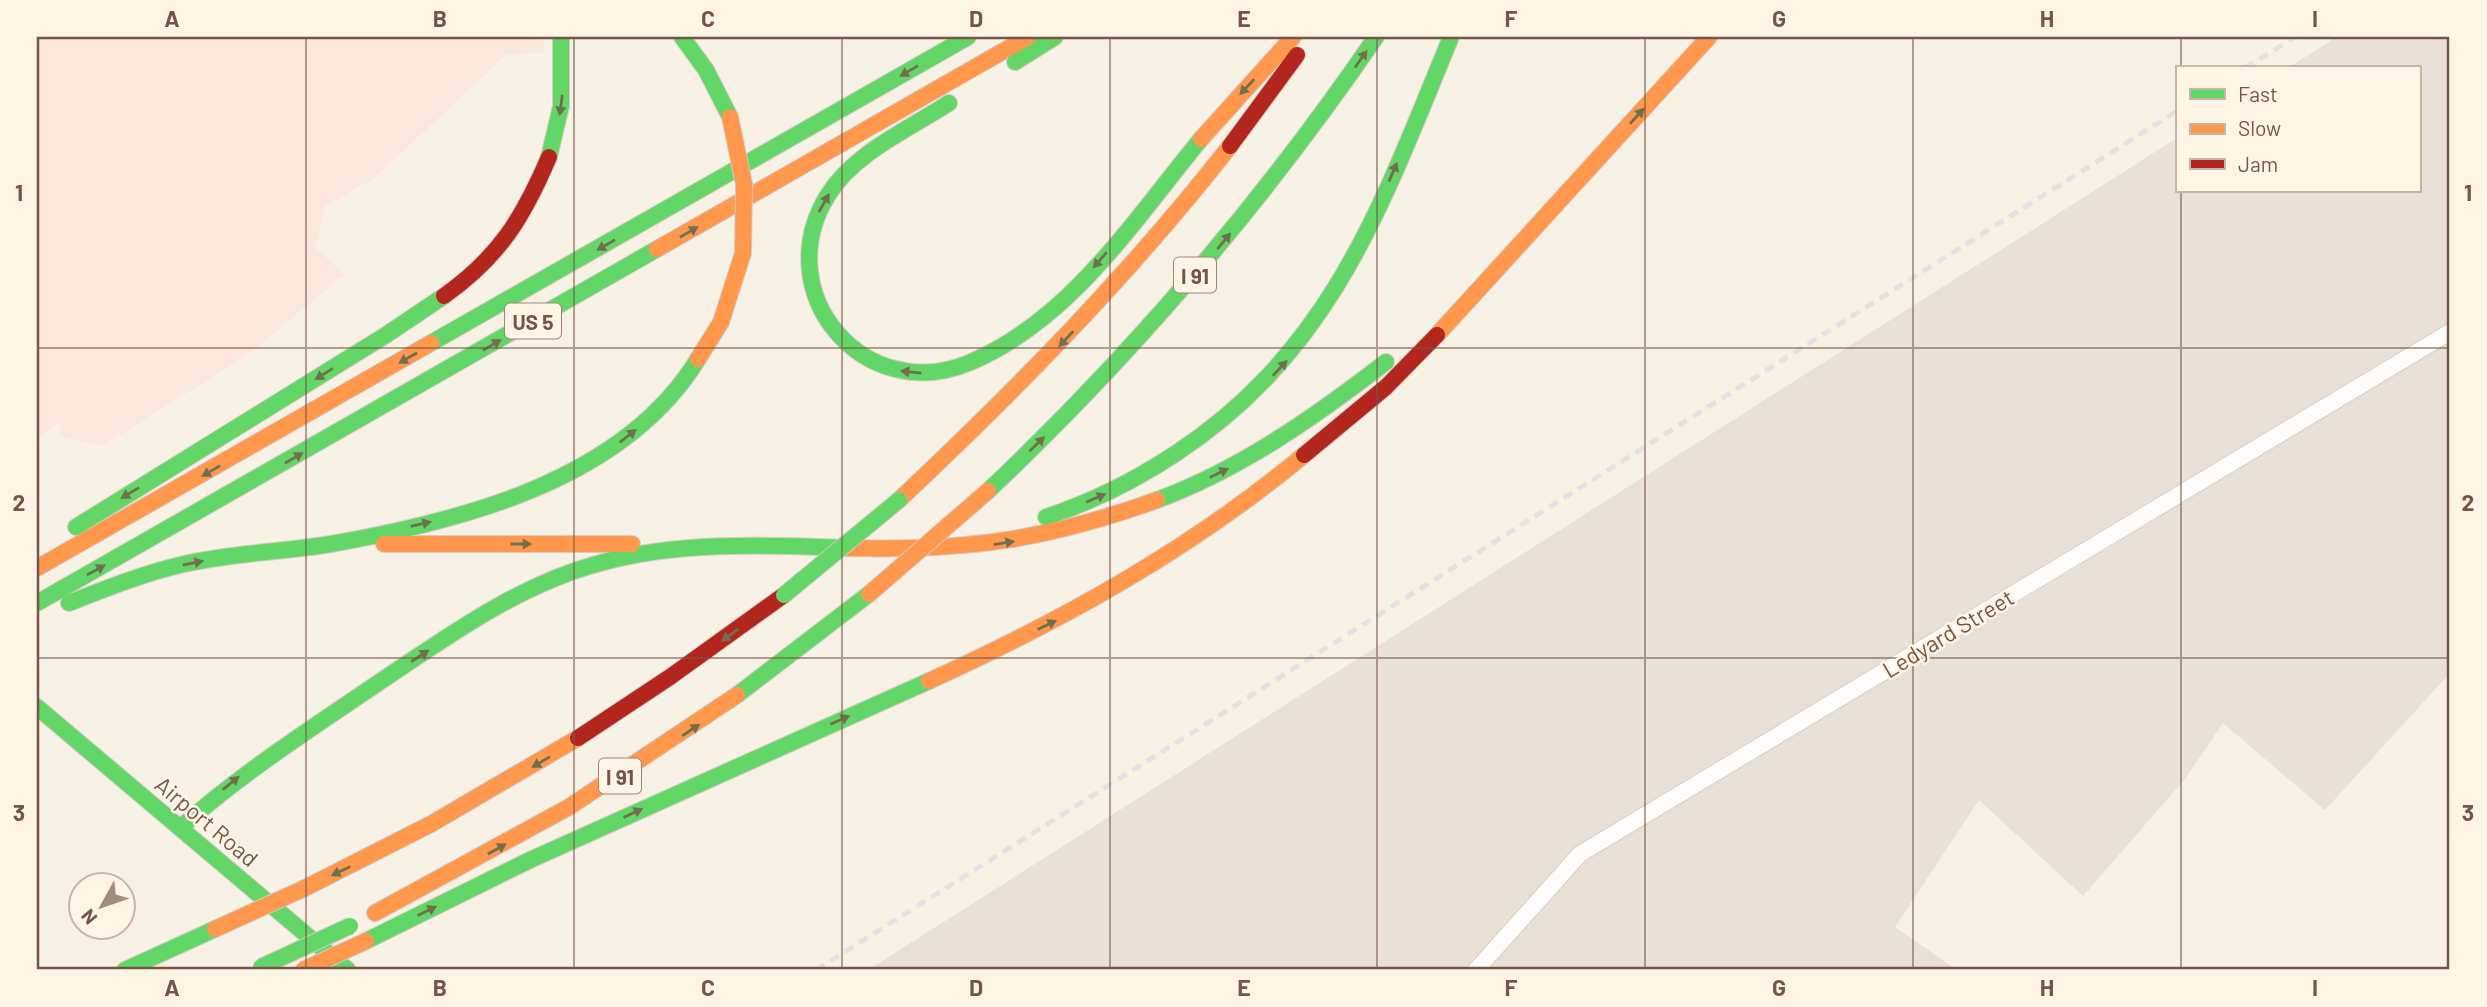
<svg xmlns="http://www.w3.org/2000/svg" width="2487" height="1007" font-family="Barlow,sans-serif">
<rect width="100%" height="100%" fill="#f7f1e6"/>
<polygon fill="#fbe7dc" points="37,37 545,37 544,53 507,54 373,179 325,206 315,247 344,275 249,354 102,446 61,436 60,423 37,439"/>
<polygon fill="#e9e0d7" points="2337,37 2450,37 2450,673 2325,810 2223,723 2185,779 2083,896 1979,800 1895,927 1957,970 868,970 2177,138 2177,191 2419,191 2419,68 2288,68"/>
<g fill="none" stroke-linecap="round" stroke-linejoin="round">
<defs>
<polyline id="street" points="1476,970 1580,854 2450,332"/>
<g id="fast">
<polyline points="682,37 706,70 730,117"/>
<polyline points="1015,62 1055,37"/>
<path d="M949,103C909,129 854,153 828,195C767,293 865,408 971,362C1071,319 1134,220 1201,139"/>
<polyline points="549,157 561,106 561,37"/>
<polyline points="431,343 968,37"/>
<path d="M988,491C1134,353 1262,203 1376,37"/>
<path d="M1157,500C1241,469 1316,416 1386,362"/>
<path d="M1046,517C1092,502 1134,481 1175,454C1333,350 1382,204 1451,37"/>
<polyline points="76,527 386,335 444,296"/>
<polyline points="37,603 657,249"/>
<path d="M69,603C107,588 145,573 184,564C233,553 282,552 331,544C462,521 624,480 698,359"/>
<polyline points="737,695 869,594"/>
<polyline points="37,707 348,970"/>
<path d="M180,828C243,772 312,728 381,681C450,635 518,585 600,563C679,541 767,545 848,548"/>
<polyline points="366,941 530,860 929,681"/>
<polyline points="125,970 215,929"/>
</g>
<g id="slow">
<polyline points="1201,139 1293,37"/>
<polyline points="657,249 1028,37"/>
<polyline points="1437,335 1709,37"/>
<polyline points="698,359 721,322 743,253"/>
<path d="M899,500C1017,389 1130,274 1230,146"/>
<polyline points="384,544 632,544"/>
<path d="M848,548C966,551 1046,540 1157,500"/>
<polyline points="37,568 431,343"/>
<path d="M929,681C1063,620 1191,549 1304,455"/>
<polyline points="305,888 431,824 578,738"/>
<polyline points="375,913 569,807 737,695"/>
</g>
<g id="jam">
<polyline points="1230,146 1297,55"/>
<path d="M444,296C499,257 523,218 549,157"/>
<polyline points="1304,455 1386,387 1437,335"/>
<polyline points="578,738 670,677 784,595"/>
</g>
</defs>
<use href="#street" stroke="#d8cec4" stroke-width="18"/>
<use href="#fast" stroke="#d7ccc3" stroke-width="18"/>
<use href="#slow" stroke="#d7ccc3" stroke-width="18"/>
<use href="#jam" stroke="#d7ccc3" stroke-width="18"/>
<use href="#street" stroke="#fefdfb" stroke-width="16"/>
<use href="#fast" stroke="#63d668" stroke-width="16"/>
<use href="#slow" stroke="#ff974d" stroke-width="16"/>
<use href="#jam" stroke="#b3261e" stroke-width="16"/>
<g stroke="#e4e1e3" stroke-width="5" stroke-dasharray="10 7" stroke-linecap="butt">
<polyline points="2245,68 2295,37"/>
<polyline points="816,970 2177,111"/>
</g>
<defs>
<g id="fast-bridge">
<polyline points="784,595 899,500"/>
<polyline points="261,967 350,926"/>
</g>
<g id="slow-bridge">
<polyline points="730,117 744,184 743,253"/>
<polyline points="869,594 988,491"/>
<polyline points="215,929 305,888"/>
<polyline points="303,970 366,941"/>
</g>
</defs>
<use href="#fast-bridge" stroke="#d5cbc3" stroke-width="18" stroke-linecap="butt"/>
<use href="#slow-bridge" stroke="#d5cbc3" stroke-width="18" stroke-linecap="butt"/>
<use href="#fast-bridge" stroke="#63d668" stroke-width="16"/>
<use href="#slow-bridge" stroke="#ff974d" stroke-width="16"/>
</g>
<defs><path id="oneway-solid" d="M-6-.8H1V-3.2L6.5 0L1 3.2V.8H-6Z" transform="scale(1.75)"/></defs>
<g fill="#71704d">
<use href="#oneway-solid" transform="translate(1361 59) rotate(-55)"/>
<use href="#oneway-solid" transform="translate(909 71) rotate(150)"/>
<use href="#oneway-solid" transform="translate(1247 87) rotate(133)"/>
<use href="#oneway-solid" transform="translate(561 105) rotate(97)"/>
<use href="#oneway-solid" transform="translate(1637 116) rotate(-48)"/>
<use href="#oneway-solid" transform="translate(1393 172) rotate(-67)"/>
<use href="#oneway-solid" transform="translate(824 203) rotate(-61)"/>
<use href="#oneway-solid" transform="translate(689 232) rotate(-30)"/>
<use href="#oneway-solid" transform="translate(1224 241) rotate(-51)"/>
<use href="#oneway-solid" transform="translate(606 245) rotate(150)"/>
<use href="#oneway-solid" transform="translate(1100 260) rotate(131)"/>
<use href="#oneway-solid" transform="translate(1066 339) rotate(133)"/>
<use href="#oneway-solid" transform="translate(492 345) rotate(-30)"/>
<use href="#oneway-solid" transform="translate(408 358) rotate(150)"/>
<use href="#oneway-solid" transform="translate(1280 368) rotate(-47)"/>
<use href="#oneway-solid" transform="translate(911 372) rotate(-174)"/>
<use href="#oneway-solid" transform="translate(324 374) rotate(148)"/>
<use href="#oneway-solid" transform="translate(628 436) rotate(-38)"/>
<use href="#oneway-solid" transform="translate(1037 444) rotate(-44)"/>
<use href="#oneway-solid" transform="translate(294 458) rotate(-30)"/>
<use href="#oneway-solid" transform="translate(211 471) rotate(150)"/>
<use href="#oneway-solid" transform="translate(1219 473) rotate(-26)"/>
<use href="#oneway-solid" transform="translate(130 493) rotate(149)"/>
<use href="#oneway-solid" transform="translate(1096 498) rotate(-23)"/>
<use href="#oneway-solid" transform="translate(421 524) rotate(-13)"/>
<use href="#oneway-solid" transform="translate(1004 543) rotate(-9)"/>
<use href="#oneway-solid" transform="translate(521 544)"/>
<use href="#oneway-solid" transform="translate(193 563) rotate(-11)"/>
<use href="#oneway-solid" transform="translate(96 570) rotate(-29)"/>
<use href="#oneway-solid" transform="translate(1047 625) rotate(-26)"/>
<use href="#oneway-solid" transform="translate(730 635) rotate(144)"/>
<use href="#oneway-solid" transform="translate(420 656) rotate(-33)"/>
<use href="#oneway-solid" transform="translate(840 720) rotate(-24)"/>
<use href="#oneway-solid" transform="translate(691 730) rotate(-34)"/>
<use href="#oneway-solid" transform="translate(541 762) rotate(149)"/>
<use href="#oneway-solid" transform="translate(231 783) rotate(-39)"/>
<use href="#oneway-solid" transform="translate(633 813) rotate(-25)"/>
<use href="#oneway-solid" transform="translate(497 849) rotate(-29)"/>
<use href="#oneway-solid" transform="translate(341 871) rotate(154)"/>
<use href="#oneway-solid" transform="translate(427 911) rotate(-26)"/>
</g>
<path fill="none" stroke="#755646" stroke-width="2" stroke-opacity="0.55" d="M306,37V970M574,37V970M842,37V970M1110,37V970M1377,37V970M1645,37V970M1913,37V970M2181,37V68M2181,191V970M37,348H2450M37,658H2450"/>
<g text-anchor="middle" dominant-baseline="central" stroke-width="5" stroke-linejoin="round" paint-order="stroke">
<g fill="#fff5e7" stroke="#9e8676" stroke-width="2">
<rect x="1174" y="257.5" width="42" height="35" rx="5"/>
<rect x="505" y="303.5" width="56" height="35" rx="5"/>
<rect x="599" y="758.5" width="42" height="35" rx="5"/>
</g>
<g font-size="21" font-weight="bold" fill="#755646">
<text x="1195" y="275">I 91</text>
<text x="533" y="321">US 5</text>
<text x="620" y="776">I 91</text>
</g>
<g font-size="23" fill="#755646" stroke="#fff5e7">
<text transform="translate(1948 633) rotate(-31)">Ledyard Street</text>
<text transform="translate(207 821) rotate(40)">Airport Road</text>
</g>
</g>
<rect width="2487" height="1007" fill="none" stroke="#fff5e7" stroke-width="77"/>
<rect x="2176" y="66" width="245" height="126" fill="#fff5e7" stroke="#c8b5a7" stroke-width="2"/>
<rect x="2190" y="89" width="35" height="10" fill="#63d668" stroke="#c8b5a7" stroke-width="2"/>
<text x="2238" y="102" font-size="21" fill="#755646">Fast</text>
<rect x="2190" y="124" width="35" height="10" fill="#ff974d" stroke="#c8b5a7" stroke-width="2"/>
<text x="2238" y="136" font-size="21" fill="#755646">Slow</text>
<rect x="2190" y="159" width="35" height="10" fill="#b3261e" stroke="#c8b5a7" stroke-width="2"/>
<text x="2238" y="172" font-size="21" fill="#755646">Jam</text>
<g transform="translate(102 906) rotate(230)"><circle r="33" fill="#fff5e7" stroke="#c8b5a7" stroke-width="2"/>
<path d="M0-5L12 26L0 18L-12 26Z" fill="#a28c7e"/>
<text y="-10" font-size="19" font-weight="bold" text-anchor="middle" fill="#755646">N</text>
</g>
<rect x="38" y="38" width="2410" height="930" fill="none" stroke="#755646" stroke-width="2.5"/>
<g font-size="23" text-anchor="middle" font-weight="bold" fill="#755646">
<text x="172" y="27">A</text>
<text x="440" y="27">B</text>
<text x="708" y="27">C</text>
<text x="976" y="27">D</text>
<text x="1244" y="27">E</text>
<text x="1511" y="27">F</text>
<text x="1779" y="27">G</text>
<text x="2047" y="27">H</text>
<text x="2315" y="27">I</text>
<text x="19" y="201">1</text>
<text x="2468" y="201">1</text>
<text x="19" y="511">2</text>
<text x="2468" y="511">2</text>
<text x="19" y="821">3</text>
<text x="2468" y="821">3</text>
<text x="172" y="996">A</text>
<text x="440" y="996">B</text>
<text x="708" y="996">C</text>
<text x="976" y="996">D</text>
<text x="1244" y="996">E</text>
<text x="1511" y="996">F</text>
<text x="1779" y="996">G</text>
<text x="2047" y="996">H</text>
<text x="2315" y="996">I</text>
</g>
</svg>
